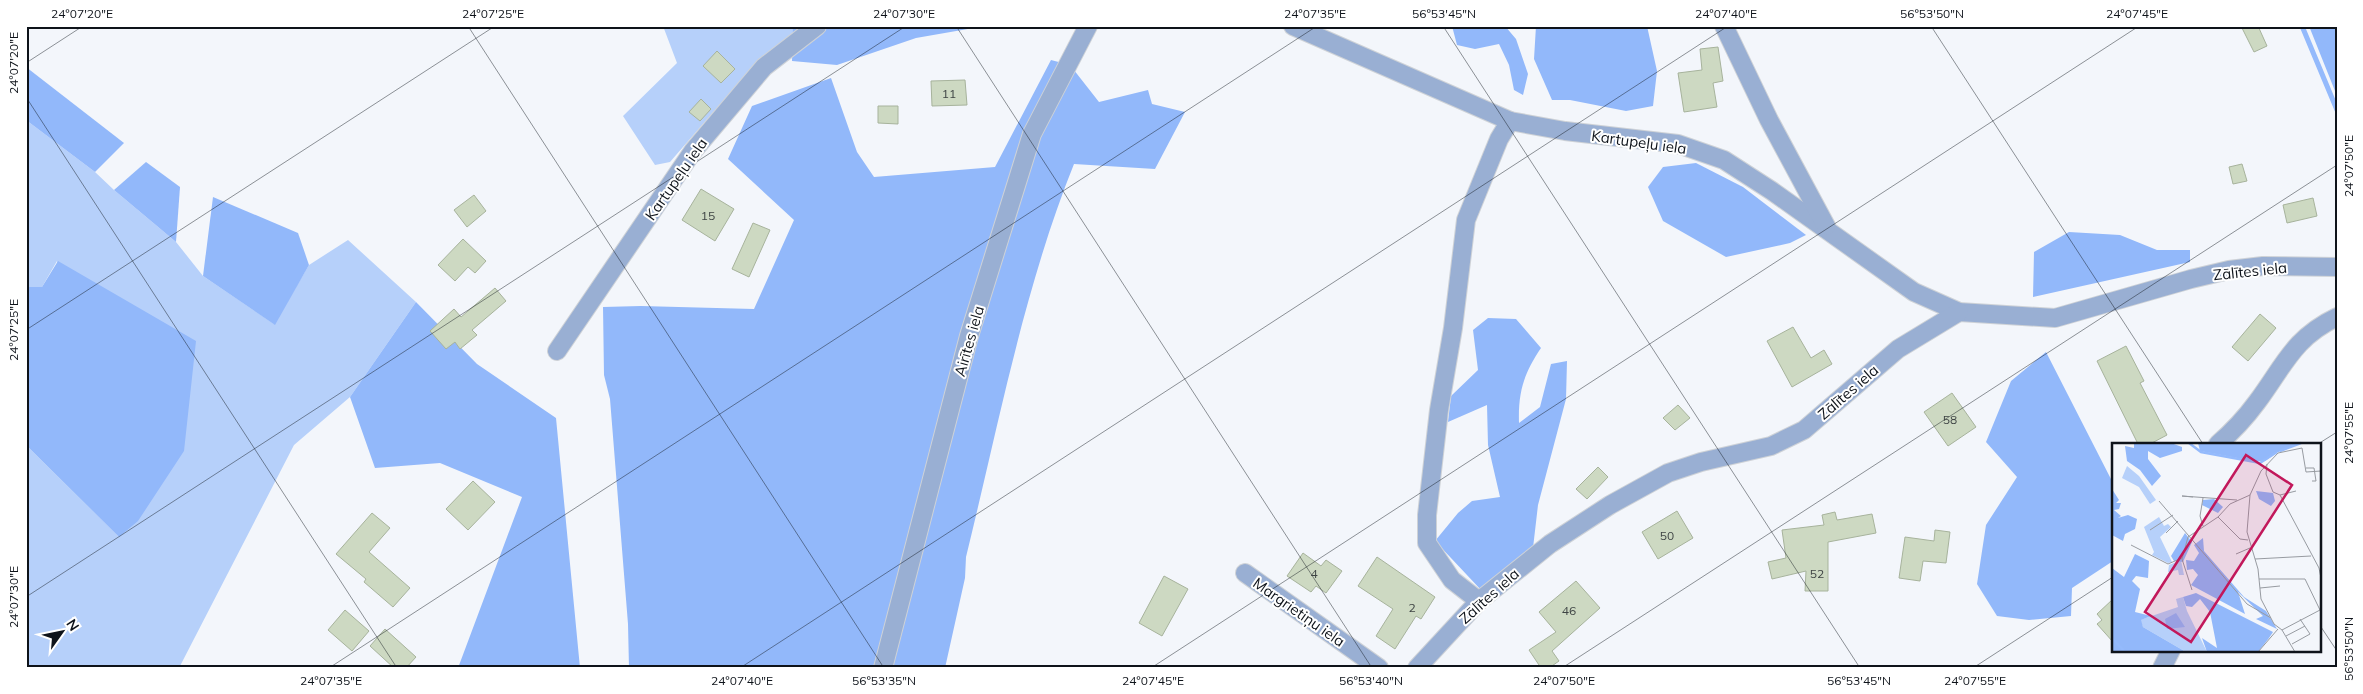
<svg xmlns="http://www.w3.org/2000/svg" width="2363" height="694" font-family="Mulish,sans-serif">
<rect width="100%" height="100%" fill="#f3f6fb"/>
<g fill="#b6d0fa">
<polygon points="663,26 801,26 754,65 670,162 655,165 623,116 677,63"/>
<polygon points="26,120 95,172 114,190 176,242 203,276 274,324 309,265 348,240 416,302 350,397 294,445 179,668 26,668 26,445 119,537 57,261 42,287 26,287"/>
</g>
<g fill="#92b8fa">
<polygon points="793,26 985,26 916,38 837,65 792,61"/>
<polygon points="1452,26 1505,26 1516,39 1528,74 1523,95 1514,90 1509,65 1499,44 1475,49 1457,45"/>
<polygon points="1536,26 1647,26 1657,71 1653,106 1626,111 1570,100 1552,100 1534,59"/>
<polygon points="2309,26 2337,26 2337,96"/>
<path d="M1051,60L1070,65L1099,102L1148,90L1152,104L1185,112L1155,169L1074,164C1024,288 998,427 966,557L965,578L945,668H629L628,624L610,399L604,375L603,307L641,306L754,309L794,220L728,159L752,106L831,78L857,152L874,177L995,167Z"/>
<polygon points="26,67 124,143 95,172 26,120"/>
<polygon points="146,162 180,187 176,242 114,190"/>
<polygon points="1696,163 1743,187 1806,235 1790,243 1726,257 1663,221 1648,187 1663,167"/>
<polygon points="213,197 298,233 309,265 275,325 203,276"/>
<polygon points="2069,232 2120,235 2157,250 2190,250 2190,262 2033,297 2034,252"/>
<polygon points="58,261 196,341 184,451 138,521 119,537 26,445 26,287 42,287"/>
<polygon points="416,302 477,364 556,418 580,668 458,668 522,497 440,463 375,468 350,397"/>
<path d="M1488,318L1516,319L1541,348C1524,373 1518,392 1519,423L1540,407L1551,364L1567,361L1566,399L1538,505L1533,548L1482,591L1435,541L1458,513L1472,501L1500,497L1488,445L1487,405L1448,422L1451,396L1478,370L1473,330Z"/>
<polygon points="2046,352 2113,483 2113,561 2072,588 2071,616 2029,620 1997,616 1977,584 1986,525 2017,477 1986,442 2011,381"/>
</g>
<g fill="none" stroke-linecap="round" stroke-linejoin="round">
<polyline stroke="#94bafc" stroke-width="5" points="2302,26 2337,110"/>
</g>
<g fill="#cdd9c2" stroke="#a7b39c">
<polygon points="2241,26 2258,26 2267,46 2254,52"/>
<polygon points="1718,47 1723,81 1713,83 1717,107 1684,112 1678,73 1702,70 1700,49"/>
<polygon points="717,51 735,69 721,83 703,66"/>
<polygon points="965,80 967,105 932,106 931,81"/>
<polygon points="701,99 711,109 700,121 689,112"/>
<polygon points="878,106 898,106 898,124 878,123"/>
<polygon points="2242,164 2247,181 2233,184 2229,167"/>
<polygon points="701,189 734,209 715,241 682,220"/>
<polygon points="474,195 486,211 467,227 454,210"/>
<polygon points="2313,198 2317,216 2287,223 2283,205"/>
<polygon points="753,223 770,230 749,277 732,269"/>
<polygon points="463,239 486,261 475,273 468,267 455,281 438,265"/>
<polygon points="495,288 506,301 472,330 477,335 460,349 455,342 446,349 430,331 454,309 461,317"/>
<polygon points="2260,314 2276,328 2248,361 2232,347"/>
<polygon points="1793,327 1811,358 1824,350 1832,364 1792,387 1767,341"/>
<polygon points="2126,346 2144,381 2140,383 2167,435 2150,444 2138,444 2097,361"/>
<polygon points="1952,393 1976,427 1948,446 1924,412"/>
<polygon points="1678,405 1690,418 1675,430 1663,418"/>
<polygon points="1598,467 1608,477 1587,499 1576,489"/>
<polygon points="473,481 495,502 468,530 446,509"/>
<polygon points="1677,511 1693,538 1658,559 1642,532"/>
<polygon points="1835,512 1837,520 1872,514 1876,533 1828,542 1828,591 1805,591 1806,571 1772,579 1768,562 1786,558 1782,530 1824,525 1822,515"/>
<polygon points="372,513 390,528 369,552 410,588 393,607 364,582 366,579 336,554"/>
<polygon points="1935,530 1950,532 1946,563 1923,561 1920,581 1899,578 1905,537 1934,541"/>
<polygon points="1303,553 1321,566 1326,560 1342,571 1326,593 1316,586 1311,592 1287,576"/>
<polygon points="1377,557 1435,597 1421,619 1416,616 1395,649 1376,636 1393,609 1358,586"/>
<polygon points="1164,576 1188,589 1162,636 1139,623"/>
<polygon points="1576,581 1600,608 1552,651 1559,661 1549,668 1541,668 1529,650 1556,632 1539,612"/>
<polygon points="2113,599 2113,642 2097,624 2102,620 2097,614"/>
<polygon points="345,610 369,631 352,651 328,630"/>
<polygon points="385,629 416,657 406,668 394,668 370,646"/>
</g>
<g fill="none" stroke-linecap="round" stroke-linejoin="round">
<defs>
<g id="minor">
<polyline points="1293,26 1510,121 1565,131 1678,144 1724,160 1772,191 1914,292 1959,312 2055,318 2191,279 2229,270 2263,266 2337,267"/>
<polyline points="1724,26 1769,120 1826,226"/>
<polyline points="557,351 693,151 764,67 817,26"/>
<path d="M2218,444C2232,432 2246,417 2257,402C2284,366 2293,338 2337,317"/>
<polyline points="1245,573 1379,668"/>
<polyline points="1479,601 1452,580 1427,543 1427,515 1439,410 1453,328 1466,220 1499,139 1510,121"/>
<polyline points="883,668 969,336 1032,134 1088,26"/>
<polyline points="1417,668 1479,601 1550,544 1610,505 1668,473 1701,462 1771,446 1804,430 1898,349 1959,312"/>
<polyline points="2162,668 2171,650"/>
</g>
</defs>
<use href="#minor" stroke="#ced2d7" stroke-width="20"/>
<use href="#minor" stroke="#99afd3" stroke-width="18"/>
</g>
<path fill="none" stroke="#0e131a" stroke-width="1" stroke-opacity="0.45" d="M468,26L884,668M956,26L1372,668M1443,26L1860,668M1931,26L2203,444M26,63L83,26M26,97L397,668M26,330L495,26M2318,444L2337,432M26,597L906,26M2319,624L2337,651M329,668L1317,26M740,668L1728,26M1151,668L2139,26M1562,668L2337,165M1973,668L2113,577"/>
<g text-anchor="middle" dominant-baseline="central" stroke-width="4" stroke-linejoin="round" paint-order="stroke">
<g font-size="12" fill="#3e4444">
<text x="949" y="93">11</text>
<text x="708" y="215">15</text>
<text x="1950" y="419">58</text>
<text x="1667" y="535">50</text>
<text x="1314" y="573">4</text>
<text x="1817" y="573">52</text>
<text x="1412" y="607">2</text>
<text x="1569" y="610">46</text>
</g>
<g font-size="15" fill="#0e131a" stroke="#fff">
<text transform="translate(1639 142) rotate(8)">Kartupeļu iela</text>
<text transform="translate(676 179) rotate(-55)">Kartupeļu iela</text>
<text transform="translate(2250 271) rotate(-6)">Zālītes iela</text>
<text transform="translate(969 341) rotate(-74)">Airītes iela</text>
<text transform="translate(1848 392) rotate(-41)">Zālītes iela</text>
<text transform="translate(1489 596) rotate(-42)">Zālītes iela</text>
<text transform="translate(1299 612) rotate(35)">Margrietiņu iela</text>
</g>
</g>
<g transform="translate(2112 443)">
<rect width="209" height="209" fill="#f3f6fb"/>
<path d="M15,23L27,33L44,57L38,61L27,44L10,35ZM47,74L52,83L56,81L59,84L48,94L60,119L56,120L40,112L42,109L32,84ZM69,117L72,132H67L66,127L56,129L57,122ZM71,154L75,168L95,209H74L31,184L28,177L66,164L64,156Z" fill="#b6d0fa"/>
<path d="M22,0H59L70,4V8L48,15L36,8V16L49,33L40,43L28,27L15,18L13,3L22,5ZM86,0H190L164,10L153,18H141L88,8ZM0,46L7,57L4,60H9L7,66L2,67L9,73L6,75L16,72L25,76L23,86L13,91L11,98L0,92ZM144,48L161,50L163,58L159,63L147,56ZM102,56L111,64L106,70L90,62L91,57ZM73,90L80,99L71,119L62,118L59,113ZM91,95L92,108L132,154L154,168L165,186L144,176L151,173L126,149L133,171L79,142L86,132L81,126L75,127L74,117L82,118L87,110L82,102ZM23,111L37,118L36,135L24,133L20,138L28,146L23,169L39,173L29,177L31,184L74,209H0V125L12,134ZM84,150L161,189L157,195L146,209H95L90,195L105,205L98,169L88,156L80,164L74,163L71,154ZM64,170L73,184L55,186L53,176Z" fill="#92b8fa"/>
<path fill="none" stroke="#94bafc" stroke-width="2.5" d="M77,0L89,9L148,20L165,9M168,8L189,0M0,195L13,209"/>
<path fill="none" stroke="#979ba1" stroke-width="1" d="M166,10L149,28L138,52L135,89L146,126L149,156L162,181L170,187L183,209M166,10L190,5L194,29L209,28M155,21L154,31L161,49L168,52L184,48M194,25H202L204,38H200M168,52L207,125L209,135M81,54L70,53L125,57M91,55L88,73L91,83M47,58L135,161L159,175M106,74L128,96L136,97M38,87L61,72M54,90L66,78M19,102L56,121L70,115M124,111L138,105M143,116L199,113M147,136H193L208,167M148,145L168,143M80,147L70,116L76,94L106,74L118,61L138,52M170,187L208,167M174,193L193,183M180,201L198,191L188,176M146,209L166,186"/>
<path fill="#c2185b" fill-opacity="0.15" stroke="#c2185b" stroke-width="2.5" d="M134,12L180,42L79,199L33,169Z"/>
<rect width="209" height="209" fill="none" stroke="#0e131a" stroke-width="2.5"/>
</g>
<rect width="2363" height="694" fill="none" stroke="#ffffff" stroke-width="55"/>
<g transform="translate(62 632) rotate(57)" stroke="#ffffff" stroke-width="4" paint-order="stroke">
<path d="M0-4L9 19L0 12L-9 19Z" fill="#0e131a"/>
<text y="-8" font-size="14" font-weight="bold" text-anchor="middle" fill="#0e131a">N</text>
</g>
<rect x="28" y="28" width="2308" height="638" fill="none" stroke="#0e131a" stroke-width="2"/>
<g font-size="12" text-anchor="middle" fill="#0e131a">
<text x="82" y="18">24°07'20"E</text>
<text x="493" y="18">24°07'25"E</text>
<text x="904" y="18">24°07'30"E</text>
<text x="1315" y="18">24°07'35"E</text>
<text x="1444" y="18">56°53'45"N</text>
<text x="1726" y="18">24°07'40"E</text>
<text x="1932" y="18">56°53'50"N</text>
<text x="2137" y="18">24°07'45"E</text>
<text transform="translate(14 63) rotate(-90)" y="4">24°07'20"E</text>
<text transform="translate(2349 166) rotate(-90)" y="4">24°07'50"E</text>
<text transform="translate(14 330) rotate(-90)" y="4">24°07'25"E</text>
<text transform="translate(2349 433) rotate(-90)" y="4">24°07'55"E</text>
<text transform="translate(14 597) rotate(-90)" y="4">24°07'30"E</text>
<text transform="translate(2349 649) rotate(-90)" y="4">56°53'50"N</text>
<text x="331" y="685">24°07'35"E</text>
<text x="742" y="685">24°07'40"E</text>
<text x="884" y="685">56°53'35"N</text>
<text x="1153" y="685">24°07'45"E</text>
<text x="1371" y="685">56°53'40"N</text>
<text x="1564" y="685">24°07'50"E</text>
<text x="1859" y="685">56°53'45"N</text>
<text x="1975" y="685">24°07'55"E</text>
</g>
</svg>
